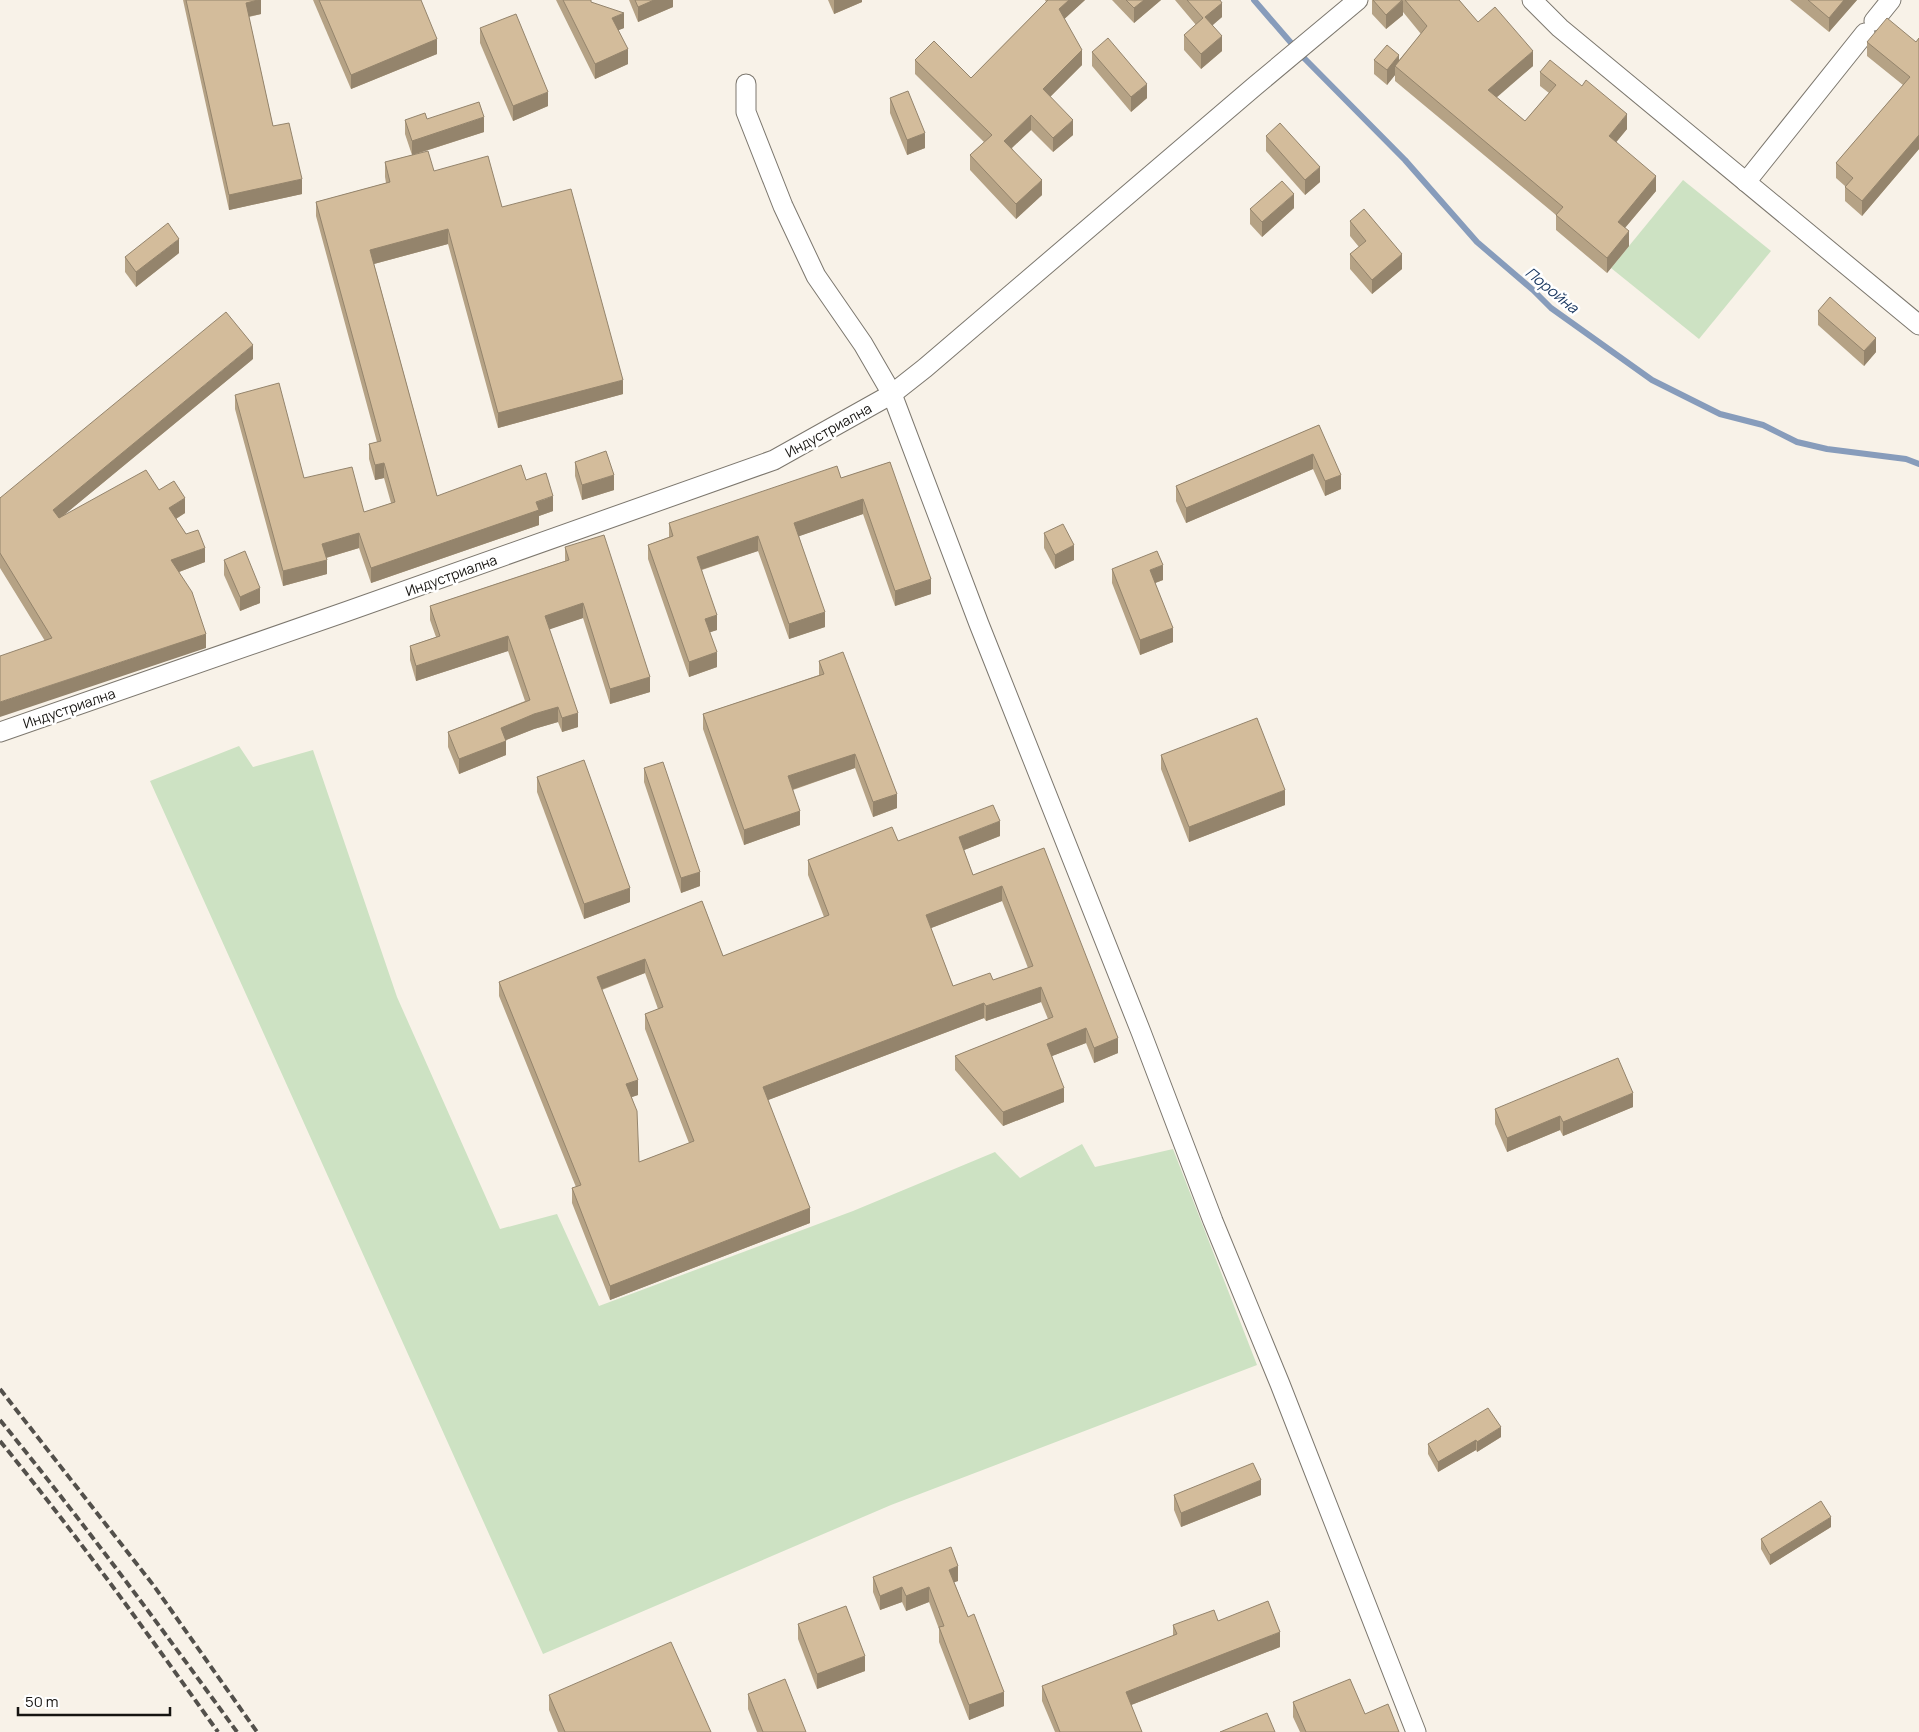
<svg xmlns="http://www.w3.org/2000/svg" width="1919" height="1732" font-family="Manrope,sans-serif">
<rect width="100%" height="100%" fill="#f8f2e8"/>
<g fill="#cde2c3">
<polygon points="1683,180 1771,251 1699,339 1611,268"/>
<polygon points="239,746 253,767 313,750 397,997 500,1229 557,1214 599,1306 853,1211 995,1152 1020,1178 1082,1144 1095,1167 1173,1149 1257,1365 891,1505 543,1654 150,781"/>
</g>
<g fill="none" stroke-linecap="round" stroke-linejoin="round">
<polyline stroke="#879cbb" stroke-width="6" points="1254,0 1305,59 1405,160 1477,242 1533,290 1551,308 1652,380 1720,414 1763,425 1797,442 1827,449 1906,459 1919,464"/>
<defs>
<g id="street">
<polyline points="1532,0 1560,28 1919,325"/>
<polyline points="1874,21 1891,0"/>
<polyline points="746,84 746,112 783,206 816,276 863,344 892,394 979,624 1141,1032 1213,1221 1280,1384 1416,1732"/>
<polyline points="1746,182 1865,33"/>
<polyline points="0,732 348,611 774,460 892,394 925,368 1255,86 1358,0"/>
</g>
</defs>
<use href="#street" stroke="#7c776e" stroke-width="21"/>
<use href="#street" stroke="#fff" stroke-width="19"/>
<g stroke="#53504b" stroke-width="4" stroke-dasharray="8 4" stroke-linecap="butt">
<polyline points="0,1389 154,1586 257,1732"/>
<path d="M0,1420C83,1522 160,1626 237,1732"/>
<path d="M0,1441C77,1535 147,1633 218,1732"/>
</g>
</g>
<g fill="#b5a285" fill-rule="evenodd">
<polygon points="183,0 261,0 261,14 249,17 273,126 302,194 229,210"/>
<polygon points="313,0 421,0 437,54 351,89"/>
<polygon points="556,0 591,0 591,2 624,28 618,30 628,64 595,79"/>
<polygon points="629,0 673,0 673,7 638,22"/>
<polygon points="828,0 862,0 862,2 834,14"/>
<polygon points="1045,0 1085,0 1064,19 1082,65 1050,97 1073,135 1053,152 1031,130 1012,148 1042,195 1016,219 970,170 970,155 984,142 915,74 915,60 971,78 1046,2"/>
<polygon points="1112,0 1161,0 1134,23"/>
<polygon points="1175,0 1220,0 1222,17 1212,25 1222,51 1201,69 1184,50 1184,35 1196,25"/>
<polygon points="1372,0 1459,0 1478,22 1533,66 1496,97 1525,121 1549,93 1540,86 1540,72 1627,129 1616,142 1656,191 1625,228 1629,246 1607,273 1556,230 1556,215 1395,81 1395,75 1387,85 1374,74 1374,60 1399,60 1421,34 1403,12 1403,15 1386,29 1372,14"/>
<polygon points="1790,0 1857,0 1829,32"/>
<polygon points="480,28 548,106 513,121 480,43"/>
<polygon points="1919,38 1919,149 1862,216 1845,201 1845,186 1836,178 1836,163 1903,85 1867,56 1867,42 1916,42"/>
<polygon points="1092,52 1147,98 1131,112 1092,66"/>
<polygon points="890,98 925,148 907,155 890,113"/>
<polygon points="427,119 484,132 413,155 434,171 502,207 623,394 498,428 448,244 374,264 437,496 526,480 553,511 539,516 539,525 371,583 359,548 326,558 327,574 283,586 235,409 235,395 304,478 364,512 391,503 384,478 375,480 369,459 369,444 377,442 316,216 316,202 386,183 385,177 385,162 412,155 405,134 405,120"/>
<polygon points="1266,136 1320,182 1305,195 1266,151"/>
<polygon points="1294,208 1262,237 1250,224 1250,209"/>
<polygon points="1350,221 1402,269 1372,294 1350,269 1350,254 1359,247 1350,236"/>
<polygon points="179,253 136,287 125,272 125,257"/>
<polygon points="1818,311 1876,352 1864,366 1818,325"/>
<polygon points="253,359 64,515 159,490 185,513 176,519 205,562 179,572 206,648 45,641 0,568 0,498"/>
<polygon points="1319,425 1341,489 1325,496 1313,469 1186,523 1176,501 1176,486"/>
<polygon points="575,462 614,490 582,500 575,476"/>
<polygon points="890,462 931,594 895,606 863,514 799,536 825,627 789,639 758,551 702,570 717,630 710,632 717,667 689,677 648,559 648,545 669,537 669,523 841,478"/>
<polygon points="1044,533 1074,560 1055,569 1044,548"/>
<polygon points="565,547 650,692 610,704 583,618 549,629 578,727 562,732 558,722 534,729 506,740 506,755 459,774 448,747 448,732 525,701 508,651 416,681 410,660 410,646 436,637 430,620 430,606 565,561"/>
<polygon points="224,560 260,603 240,611 224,575"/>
<polygon points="1112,569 1163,580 1155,583 1173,642 1140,655 1112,583"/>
<polygon points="819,661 897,808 873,817 855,768 793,790 800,825 744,845 703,729 703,714 819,675"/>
<polygon points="1161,755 1285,805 1189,842 1161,769"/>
<polygon points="644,768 700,886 681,893 644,782"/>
<polygon points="537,777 630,902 584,919 537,792"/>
<path d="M1000,836L964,850L973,875L1044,848L1118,1053L1094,1063L1086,1043L1052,1056L1064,1102L1003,1126L955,1070V1056L1048,1019L1041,1002L986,1021L984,1018L768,1100L810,1223L610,1300L572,1203V1188L576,1187L499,996V982L702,901L723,956L824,917L808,875V860L898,841ZM1002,901L1028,968L993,980L953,986L931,928ZM645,973L658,1009L645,1014V1029L689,1143L639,1162L632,1097L638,1095L602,990Z"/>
<polygon points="1633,1107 1563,1136 1560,1130 1507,1152 1495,1124 1495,1109"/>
<polygon points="1501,1437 1477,1452 1476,1450 1438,1472 1428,1454 1428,1444"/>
<polygon points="1174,1495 1261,1495 1181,1527 1174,1510"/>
<polygon points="1831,1527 1770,1565 1761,1549 1761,1539"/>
<polygon points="873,1577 958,1581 954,1582 1004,1706 969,1720 939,1642 939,1629 929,1602 906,1611 902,1602 880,1610 873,1592"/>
<polygon points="1218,1621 1280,1647 1131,1705 1142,1732 1055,1732 1042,1701 1042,1686 1173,1636 1173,1625"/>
<polygon points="798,1624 865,1671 817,1689 798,1639"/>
<polygon points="748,1694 806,1732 757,1732 748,1709"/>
<polygon points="549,1695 711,1732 558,1732 549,1710"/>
<polygon points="1293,1702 1365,1714 1399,1732 1300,1732 1293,1717"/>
</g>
<g fill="#94846c">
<polygon points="258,0 261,0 261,14 246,17 246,3"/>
<polygon points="654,0 673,0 673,7 638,22 638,7"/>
<polygon points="834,0 862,0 862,2 834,14"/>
<polygon points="1069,0 1085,0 1059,24 1059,9"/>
<polygon points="1144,0 1161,0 1134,23 1134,8"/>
<polygon points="1403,0 1403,15 1386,29 1386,15"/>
<polygon points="1844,0 1857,0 1829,32 1829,18"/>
<polygon points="1222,3 1222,17 1205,32 1205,17"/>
<polygon points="624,13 624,28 612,33 612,18"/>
<polygon points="1222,36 1222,51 1201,69 1201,54"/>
<polygon points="437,39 437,54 351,89 351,75"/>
<polygon points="628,49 628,64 595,79 595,64"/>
<polygon points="1082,50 1082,65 1043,104 1043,89"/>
<polygon points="1533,51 1533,66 1488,105 1488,90"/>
<polygon points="1399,55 1399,69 1395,66 1395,75 1387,85 1387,70"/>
<polygon points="1147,84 1147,98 1131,112 1131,97"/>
<polygon points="548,92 548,106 513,121 513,106"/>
<polygon points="1627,114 1627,129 1609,151 1609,136"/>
<polygon points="1031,115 1031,130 1004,155 1004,141"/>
<polygon points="484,117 484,132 412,155 412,141"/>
<polygon points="1073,120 1073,135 1053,152 1053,138"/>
<polygon points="925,133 925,148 907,155 907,140"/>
<polygon points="1919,135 1919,149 1862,216 1862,201"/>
<polygon points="1320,167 1320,182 1305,195 1305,180"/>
<polygon points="1656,176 1656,191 1618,236 1618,222"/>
<polygon points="302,179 302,194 229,210 229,195"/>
<polygon points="1042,180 1042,195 1016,219 1016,204"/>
<polygon points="1294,194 1294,208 1262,237 1262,222"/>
<polygon points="448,229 448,244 370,265 370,250"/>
<polygon points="1629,231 1629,246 1607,273 1607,258"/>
<polygon points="179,239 179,253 136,287 136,272"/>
<polygon points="1402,254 1402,269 1372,294 1372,280"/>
<polygon points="1876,338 1876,352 1864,366 1864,351"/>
<polygon points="253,345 253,359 53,524 53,510"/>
<polygon points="623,380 623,394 498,428 498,413"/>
<polygon points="1313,454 1313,469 1186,523 1186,508"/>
<polygon points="384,463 384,478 375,480 375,465"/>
<polygon points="614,475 614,490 582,500 582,485"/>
<polygon points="1341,475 1341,489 1325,496 1325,481"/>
<polygon points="553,496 553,511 539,516 539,525 371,583 371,568"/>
<polygon points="185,498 185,513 169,523 169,508"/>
<polygon points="863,499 863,514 794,538 794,523"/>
<polygon points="359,533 359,548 322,559 322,544"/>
<polygon points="758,536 758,551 697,571 697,557"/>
<polygon points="1074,545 1074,560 1055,569 1055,555"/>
<polygon points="205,548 205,562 171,575 171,560"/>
<polygon points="327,560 327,574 283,586 283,571"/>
<polygon points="1163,565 1163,580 1150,585 1150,570"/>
<polygon points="931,579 931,594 895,606 895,591"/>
<polygon points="260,588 260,603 240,611 240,597"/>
<polygon points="583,603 583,618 545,631 545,616"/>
<polygon points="825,612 825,627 789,639 789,624"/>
<polygon points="717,615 717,630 705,634 705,619"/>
<polygon points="1173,628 1173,642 1140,655 1140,640"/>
<polygon points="206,634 206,648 0,717 0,702"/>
<polygon points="508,636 508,651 416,681 416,666"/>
<polygon points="717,652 717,667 689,677 689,662"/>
<polygon points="650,677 650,692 610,704 610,689"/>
<polygon points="558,707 558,722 534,729 501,742 501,728 534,714"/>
<polygon points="578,713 578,727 562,732 562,718"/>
<polygon points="506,741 506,755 459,774 459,759"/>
<polygon points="855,754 855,768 788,791 788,776"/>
<polygon points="1285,790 1285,805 1189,842 1189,827"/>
<polygon points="897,794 897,808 873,817 873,802"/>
<polygon points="800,811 800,825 744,845 744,830"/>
<polygon points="1000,821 1000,836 959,852 959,837"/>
<polygon points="700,872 700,886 681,893 681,878"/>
<polygon points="1002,886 1002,901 926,930 926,915"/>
<polygon points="630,888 630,902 584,919 584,904"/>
<polygon points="645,959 645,973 597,991 597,977"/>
<polygon points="1041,987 1041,1002 986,1021 986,1006"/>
<polygon points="984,1003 984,1018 763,1102 763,1087"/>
<polygon points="1086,1028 1086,1043 1047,1058 1047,1044"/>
<polygon points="1118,1038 1118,1053 1094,1063 1094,1048"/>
<polygon points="638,1080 638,1095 626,1099 626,1084"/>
<polygon points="1064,1088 1064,1102 1003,1126 1003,1112"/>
<polygon points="1633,1093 1633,1107 1563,1136 1563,1122"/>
<polygon points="1560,1116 1560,1130 1507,1152 1507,1138"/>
<polygon points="810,1208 810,1223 610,1300 610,1286"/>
<polygon points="1501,1427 1501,1437 1477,1452 1477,1442"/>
<polygon points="1476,1440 1476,1450 1438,1472 1438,1462"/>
<polygon points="1261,1480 1261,1495 1181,1527 1181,1513"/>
<polygon points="1831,1517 1831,1527 1770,1565 1770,1555"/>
<polygon points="958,1566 958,1581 949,1584 949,1570"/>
<polygon points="902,1587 902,1602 880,1610 880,1596"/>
<polygon points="929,1587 929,1602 906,1611 906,1596"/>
<polygon points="1280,1632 1280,1647 1126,1707 1126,1692"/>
<polygon points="865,1656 865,1671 817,1689 817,1674"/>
<polygon points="1004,1692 1004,1706 969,1720 969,1705"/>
</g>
<g fill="#d3bc9b" stroke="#94846c" fill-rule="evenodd">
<polygon points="186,0 258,0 246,3 273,126 289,123 302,179 229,195"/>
<polygon points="319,0 421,0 437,39 351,75"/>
<polygon points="563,0 591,0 591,2 624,13 612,18 628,49 595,64"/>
<polygon points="635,0 654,0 638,7"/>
<polygon points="1048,0 1069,0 1059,9 1082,50 1043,89 1073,120 1053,138 1031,115 1004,141 1042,180 1016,204 970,155 992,135 915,60 934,41 971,78"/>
<polygon points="1126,0 1144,0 1134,8"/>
<polygon points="1187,0 1220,0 1222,3 1205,17 1222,36 1201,54 1184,35 1203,18"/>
<polygon points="1373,0 1402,0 1386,15"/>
<polygon points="1405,0 1459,0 1478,22 1495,7 1533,51 1488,90 1525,121 1556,85 1540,72 1550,60 1582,86 1586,80 1627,114 1609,136 1656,176 1618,222 1629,231 1607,258 1556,215 1563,207 1395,66 1427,26"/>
<polygon points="1808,0 1844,0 1829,18"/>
<polygon points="516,14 548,92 513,106 480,28"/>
<polygon points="1887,18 1916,42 1919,38 1919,135 1862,201 1845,187 1853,178 1836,163 1910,77 1867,42"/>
<polygon points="1108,38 1147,84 1131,97 1092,52"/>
<polygon points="1387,45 1399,55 1387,70 1374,60"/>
<polygon points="908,91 925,133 907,140 890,98"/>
<polygon points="479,102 484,117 412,141 405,120 425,113 427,119"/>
<polygon points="1280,123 1320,167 1305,180 1266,136"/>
<polygon points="428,151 434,171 488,156 502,207 571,189 623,380 498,413 448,229 370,250 437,496 521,465 526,480 546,473 553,496 536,502 539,510 371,568 359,533 322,544 327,560 283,571 235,395 279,383 304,478 352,467 364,512 395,502 384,463 375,465 369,444 381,441 316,202 390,182 385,162"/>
<polygon points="1282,181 1294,194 1262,222 1250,209"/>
<polygon points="1364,209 1402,254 1372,280 1350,254 1366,241 1350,221"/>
<polygon points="168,223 179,239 136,272 125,257"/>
<polygon points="1830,297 1876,338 1864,351 1818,311"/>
<polygon points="226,312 253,345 53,510 59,518 146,470 159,490 174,481 185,498 169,508 186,534 198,530 205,548 171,560 192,592 206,634 0,702 0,656 52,638 0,553 0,498"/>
<polygon points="1319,425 1341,475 1325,481 1313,454 1186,508 1176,486"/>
<polygon points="606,451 614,475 582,485 575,462"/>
<polygon points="890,462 931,579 895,591 863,499 794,523 825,612 789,624 758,536 697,557 717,615 705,619 717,652 689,662 648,545 673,536 669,523 837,466 841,478"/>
<polygon points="1063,524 1074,545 1055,555 1044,533"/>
<polygon points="604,535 650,677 610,689 583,603 545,616 578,713 562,718 558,707 534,714 501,728 506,741 459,759 448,732 530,700 508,636 416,666 410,646 440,636 430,606 569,560 565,547"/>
<polygon points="245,551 260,588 240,597 224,560"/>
<polygon points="1157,551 1163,565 1150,570 1173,628 1140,640 1112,569"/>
<polygon points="843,652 897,794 873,802 855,754 788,776 800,811 744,830 703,714 824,674 819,661"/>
<polygon points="1257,718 1285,790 1189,827 1161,755"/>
<polygon points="584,760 630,888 584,904 537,777"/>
<polygon points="663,762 700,872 681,878 644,768"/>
<path d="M993,805L1000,821L959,837L973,875L1044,848L1118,1038L1094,1048L1086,1028L1047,1044L1064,1088L1003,1112L955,1056L1053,1017L1041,987L986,1006L984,1003L763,1087L810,1208L610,1286L572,1188L581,1185L499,982L702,901L723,956L829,915L808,860L892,827L898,841ZM1002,886L1033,966L993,980L990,973L953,986L926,915ZM645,959L663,1007L645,1014L694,1141L639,1162L637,1111L626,1084L638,1080L597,977Z"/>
<polygon points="1618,1058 1633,1093 1563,1122 1560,1116 1507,1138 1495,1109"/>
<polygon points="1488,1408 1501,1427 1477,1442 1476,1440 1438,1462 1428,1444"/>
<polygon points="1253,1463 1261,1480 1181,1513 1174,1495"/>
<polygon points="1821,1501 1831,1517 1770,1555 1761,1539"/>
<polygon points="951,1547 958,1566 949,1570 968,1617 974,1614 1004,1692 969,1705 939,1627 944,1626 929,1587 906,1596 902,1587 880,1596 873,1577"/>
<polygon points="1268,1601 1280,1632 1126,1692 1142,1732 1060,1732 1042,1686 1177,1634 1173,1625 1214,1610 1218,1621"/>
<polygon points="846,1606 865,1656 817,1674 798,1624"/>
<polygon points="671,1642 711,1732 565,1732 549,1695"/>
<polygon points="785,1679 806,1732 763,1732 748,1694"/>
<polygon points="1350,1679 1365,1714 1388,1704 1399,1732 1306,1732 1293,1702"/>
<polygon points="1267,1713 1275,1732 1220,1732"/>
</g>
<g text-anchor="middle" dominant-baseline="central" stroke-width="5" stroke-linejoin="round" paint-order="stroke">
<g font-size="14" fill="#161411" stroke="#fff">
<text transform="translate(828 430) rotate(-29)">Индустриална</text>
<text transform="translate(451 575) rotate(-20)">Индустриална</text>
<text transform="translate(69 708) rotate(-19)">Индустриална</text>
</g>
<g font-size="15" font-style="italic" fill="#193760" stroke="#fff">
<text transform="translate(1552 290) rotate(39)">Поройна</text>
</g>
</g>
<path d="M18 1707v8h152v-8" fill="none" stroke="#161411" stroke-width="2.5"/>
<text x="25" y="1707" font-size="15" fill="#161411" stroke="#ffffff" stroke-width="4" paint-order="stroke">50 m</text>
</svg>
